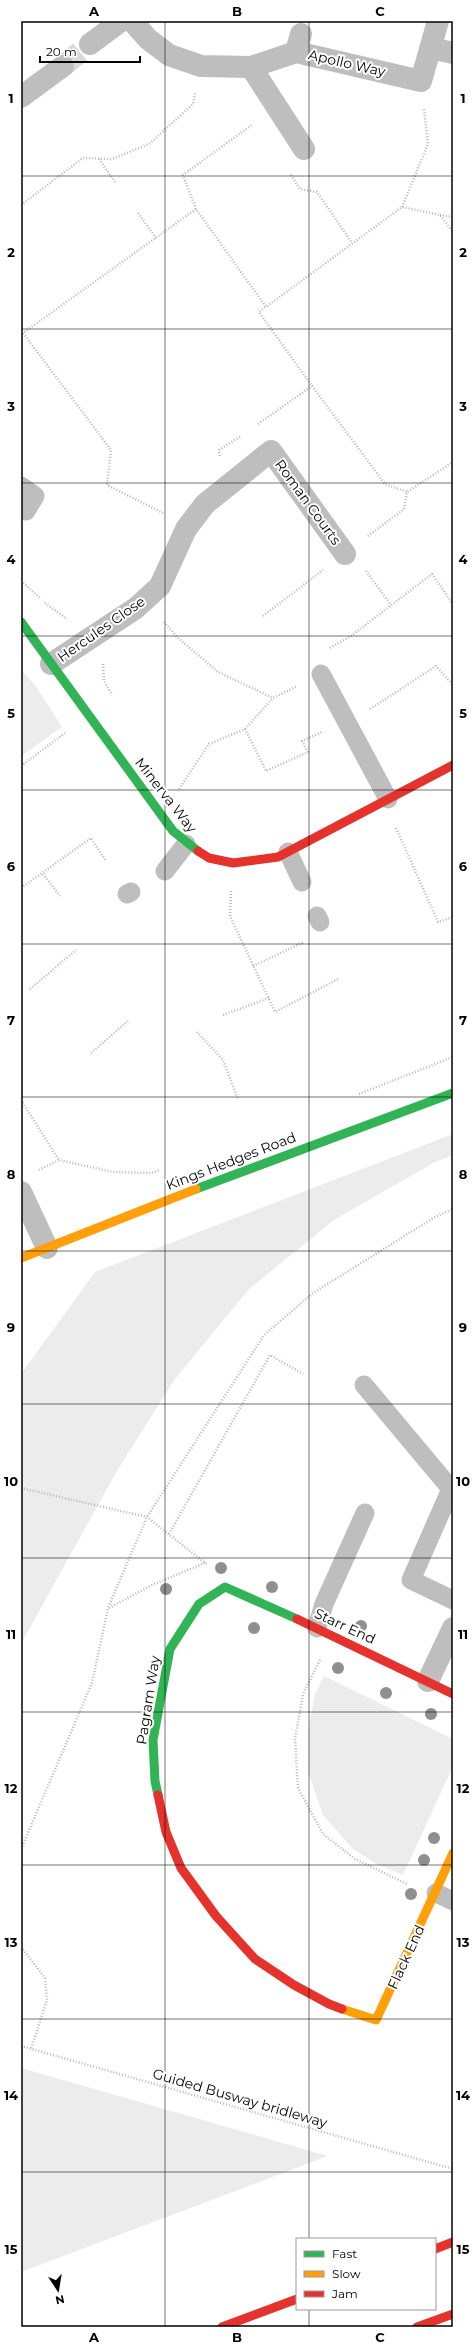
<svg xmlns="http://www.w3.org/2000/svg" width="474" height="2348" font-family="Montserrat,sans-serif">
<rect width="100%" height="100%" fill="#fff"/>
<g fill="#ececec">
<polygon points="21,670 35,685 62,727 21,756"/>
<polygon points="453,1134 453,1155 435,1162 334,1220 249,1289 175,1379 118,1469 21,1644 21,1374 95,1272"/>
<polygon points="324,1676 453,1739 453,1766 403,1875 377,1864 353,1849 323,1815 308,1772 308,1731 315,1694"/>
<polygon points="21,2068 328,2156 21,2272"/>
</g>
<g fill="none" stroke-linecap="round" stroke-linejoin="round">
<polyline stroke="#d9d9d9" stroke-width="22" stroke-dasharray="22 11" stroke-linecap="butt" points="63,66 90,44"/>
<g stroke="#b9b9b9" stroke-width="2.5" stroke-dasharray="1 2" stroke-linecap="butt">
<polyline points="99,159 115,182"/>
<polyline points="291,175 300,189 317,192 352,243"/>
<polyline points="21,205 83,158 112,159 149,144 193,104 195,93"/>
<polyline points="402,207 428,144 424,109"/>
<polyline points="196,209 183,175 253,124"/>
<polyline points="138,213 156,238"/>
<polyline points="440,215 453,217"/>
<polyline points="265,307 259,312 312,386"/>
<polyline points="258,424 312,386 385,484 407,492"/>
<polyline points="220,456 219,450 241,436"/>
<polyline points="163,513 107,485 111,450 23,333 196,209 266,307 402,207 440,215 453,232"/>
<polyline points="368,536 404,509 407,492 453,462"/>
<polyline points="366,571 391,605"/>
<polyline points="21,581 40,598"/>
<polyline points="45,603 67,619"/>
<polyline points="263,616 323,570"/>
<polyline points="164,622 178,638 218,672 273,698 297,686"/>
<polyline points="330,648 351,636 432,574 453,604"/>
<polyline points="103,664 104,681 112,695"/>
<polyline points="370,709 436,666 453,685"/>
<polyline points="245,729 273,698"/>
<polyline points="21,766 65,733"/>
<polyline points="179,789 209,744 245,729 266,771 308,752 302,741 322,732"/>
<polyline points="396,828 438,922 453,917"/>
<polyline points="43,874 60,896"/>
<polyline points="21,888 91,838 106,861"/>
<polyline points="231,891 230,916 275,1012 338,979"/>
<polyline points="253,966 304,942"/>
<polyline points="30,989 76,950"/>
<polyline points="223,1015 269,998"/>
<polyline points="197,1032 223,1060 238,1099"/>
<polyline points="91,1053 128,1021"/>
<polyline points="359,1094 453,1057"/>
<polyline points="21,1100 59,1160"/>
<polyline points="39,1170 59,1160 113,1172 152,1173 160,1170"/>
<polyline points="21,1488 147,1517 205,1563 207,1563"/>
<polyline points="169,1534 270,1355 303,1374"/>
<polyline points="109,1608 152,1585 205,1563"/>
<polyline points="320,1660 303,1694 295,1739 298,1788 323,1834 355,1859 407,1884"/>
<polyline points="21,1849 92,1683 108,1608 147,1517 264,1335 313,1293 435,1217 453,1209"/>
<polyline points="21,1947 45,1978 47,2000 31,2049"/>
<polyline points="21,2046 453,2169"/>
</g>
<g stroke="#bebebe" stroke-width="19">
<polyline points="21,486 35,496 26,511"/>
<polyline points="321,674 388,799"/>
<polyline points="288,852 302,882"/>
<polyline points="165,871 186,844"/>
<polyline points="127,894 131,892"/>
<polyline points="317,916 320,922"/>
<polyline points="364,1385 451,1489 411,1580 453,1600"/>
<polyline points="317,1628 324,1604 365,1513"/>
<polyline points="436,1893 453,1901"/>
</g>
<g stroke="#bebebe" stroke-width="22">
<polyline points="132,21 148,39 169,55 201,66 251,67 296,52 421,81 438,21"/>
<polyline points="90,44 121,21"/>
<polyline points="431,48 453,53"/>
<polyline points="296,52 301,34"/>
<polyline points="251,67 304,149"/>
<polyline points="21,97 63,66"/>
<polyline points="51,664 136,608 160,586 186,529 205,504 271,451 345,554"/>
<polyline points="21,1192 47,1248"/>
<polyline points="428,1681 453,1628"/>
</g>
<g stroke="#30b455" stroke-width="9">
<polyline points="21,622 173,831 198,851"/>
<polyline points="196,1189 453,1093"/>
<polyline points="158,1795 155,1781 153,1740 170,1649 199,1604 225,1587 297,1619"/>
</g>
<g stroke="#ff9f0a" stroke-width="9">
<polyline points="21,1258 196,1189"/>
<polyline points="342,2009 376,2020 453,1853"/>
</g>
<g stroke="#e5322d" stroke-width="9">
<polyline points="198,851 209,858 233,863 278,857 453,765"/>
<polyline points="297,1619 453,1694"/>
<polyline points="158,1795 166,1832 181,1868 216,1916 255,1959 294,1985 329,2004 342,2009"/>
<polyline points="435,2249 453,2242"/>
<polyline points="222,2327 297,2299"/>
<polyline points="417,2327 453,2314"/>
</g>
</g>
<g fill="#8f8f8f">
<circle cx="221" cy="1568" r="6"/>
<circle cx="272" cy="1587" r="6"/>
<circle cx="166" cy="1589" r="6"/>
<circle cx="361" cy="1626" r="6"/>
<circle cx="254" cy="1628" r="6"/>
<circle cx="338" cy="1668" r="6"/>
<circle cx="386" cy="1693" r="6"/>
<circle cx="431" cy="1714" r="6"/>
<circle cx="434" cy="1838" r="6"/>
<circle cx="424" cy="1860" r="6"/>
<circle cx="411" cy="1894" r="6"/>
</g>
<path fill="none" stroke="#000" stroke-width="1" stroke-opacity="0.55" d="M165,21V2327M309,21V2239M21,176H453M21,329H453M21,483H453M21,636H453M21,790H453M21,944H453M21,1097H453M21,1251H453M21,1404H453M21,1558H453M21,1712H453M21,1865H453M21,2019H453M21,2172H453M309,2309V2327"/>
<g text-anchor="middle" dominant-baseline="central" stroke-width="4" stroke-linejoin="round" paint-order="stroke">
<g font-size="14" fill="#000" stroke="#fff">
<text transform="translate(347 63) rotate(13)">Apollo Way</text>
<text transform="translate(308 502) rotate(54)">Roman Courts</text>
<text transform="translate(101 629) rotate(-35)">Hercules Close</text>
<text transform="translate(166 795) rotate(52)">Minerva Way</text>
<text transform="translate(231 1161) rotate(-21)">Kings Hedges Road</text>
<text transform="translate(345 1626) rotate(25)">Starr End</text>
<text transform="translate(148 1700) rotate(-81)">Pagram Way</text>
<text transform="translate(406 1957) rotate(-65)">Flack End</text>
<text transform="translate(240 2098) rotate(16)">Guided Busway bridleway</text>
</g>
</g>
<rect width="474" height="2348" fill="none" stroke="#ffffff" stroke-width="44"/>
<rect x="296" y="2238" width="140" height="72" fill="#ffffff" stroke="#999999"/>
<rect x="304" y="2251" width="20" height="6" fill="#30b455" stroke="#999999"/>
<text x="332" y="2258" font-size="12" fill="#000000">Fast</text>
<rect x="304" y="2271" width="20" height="6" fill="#ff9f0a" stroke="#999999"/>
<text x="332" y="2278" font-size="12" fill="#000000">Slow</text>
<rect x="304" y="2291" width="20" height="6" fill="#e5322d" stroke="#999999"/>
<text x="332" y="2298" font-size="12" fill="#000000">Jam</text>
<g transform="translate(58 2290) rotate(168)" stroke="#ffffff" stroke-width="3" paint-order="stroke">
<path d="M0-3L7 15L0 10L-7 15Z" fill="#000000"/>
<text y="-6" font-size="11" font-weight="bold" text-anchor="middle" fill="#000000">N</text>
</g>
<path d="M40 56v6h100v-6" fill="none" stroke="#000000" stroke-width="2"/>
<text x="46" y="56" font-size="12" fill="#000000" stroke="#ffffff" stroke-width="3" paint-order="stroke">20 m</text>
<rect x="22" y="22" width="430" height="2304" fill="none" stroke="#000" stroke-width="1.5"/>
<g font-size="13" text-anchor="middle" font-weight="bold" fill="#000">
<text x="94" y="16">A</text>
<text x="237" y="16">B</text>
<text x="380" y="16">C</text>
<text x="11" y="103">1</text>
<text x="463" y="103">1</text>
<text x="11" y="257">2</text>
<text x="463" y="257">2</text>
<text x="11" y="411">3</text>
<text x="463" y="411">3</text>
<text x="11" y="564">4</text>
<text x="463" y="564">4</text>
<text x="11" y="718">5</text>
<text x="463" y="718">5</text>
<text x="11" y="871">6</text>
<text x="463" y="871">6</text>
<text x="11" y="1025">7</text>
<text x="463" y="1025">7</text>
<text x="11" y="1179">8</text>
<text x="463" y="1179">8</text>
<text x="11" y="1332">9</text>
<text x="463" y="1332">9</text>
<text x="11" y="1486">10</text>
<text x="463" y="1486">10</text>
<text x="11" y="1639">11</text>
<text x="463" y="1639">11</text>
<text x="11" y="1793">12</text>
<text x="463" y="1793">12</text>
<text x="11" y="1947">13</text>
<text x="463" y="1947">13</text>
<text x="11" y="2100">14</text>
<text x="463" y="2100">14</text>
<text x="11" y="2254">15</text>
<text x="463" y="2254">15</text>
<text x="94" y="2342">A</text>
<text x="237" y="2342">B</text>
<text x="380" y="2342">C</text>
</g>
</svg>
